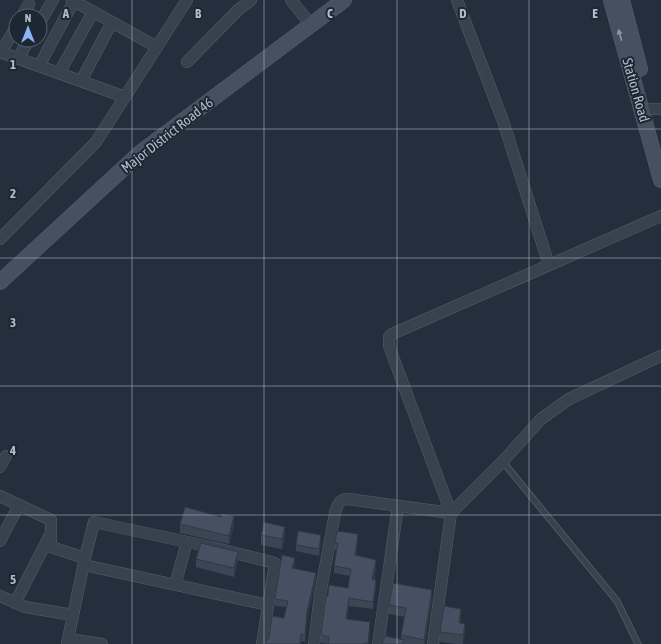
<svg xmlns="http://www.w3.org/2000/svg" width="661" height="644" font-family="'Asap Condensed',sans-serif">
<rect width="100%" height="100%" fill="#242f3e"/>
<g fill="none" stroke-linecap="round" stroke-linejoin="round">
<defs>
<polyline id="service" points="503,462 617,601 638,644"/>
<g id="minor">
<polyline points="72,0 157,47"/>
<polyline points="291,0 311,25"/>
<polyline points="457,0 503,121 549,265"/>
<polyline points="22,16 29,4"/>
<polyline points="40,22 53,0"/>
<polyline points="0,52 125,97"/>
<polyline points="1,52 16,27"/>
<polyline points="18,58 29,40"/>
<polyline points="187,62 238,10 251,0"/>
<polyline points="39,66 74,1"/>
<polyline points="59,73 93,12"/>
<polyline points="81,81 112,22"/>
<polyline points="651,109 661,109"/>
<polyline points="0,239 96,142 187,0"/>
<polyline points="0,467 6,456"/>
<polyline points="0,496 51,520 51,547 85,558"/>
<polyline points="0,541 19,505"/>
<polyline points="84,565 268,605"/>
<polyline points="175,585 187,542"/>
<polyline points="0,596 25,607 73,615"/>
<polyline points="15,603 50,535"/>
<polyline points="68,639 102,644"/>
<polyline points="67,644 85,558 94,522 211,547 275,563 262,644"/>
<path d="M314,644L320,595L335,513C337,506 339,499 348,499L451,513L389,346V337L392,334L661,216"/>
<polyline points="378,644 398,506"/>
<polyline points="433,644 451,513 504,460 541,419 569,399 661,356"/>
</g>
<g id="secondary">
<polyline points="611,0 661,180"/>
<polyline points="622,0 640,69"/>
<polyline points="0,282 140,153 344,0"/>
</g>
</defs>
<use href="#service" stroke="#565f6c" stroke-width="7"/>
<use href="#minor" stroke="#565f6c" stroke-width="12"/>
<use href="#secondary" stroke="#565f6c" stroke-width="16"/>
<use href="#service" stroke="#38414e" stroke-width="5.5"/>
<use href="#minor" stroke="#38414e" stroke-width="11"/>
<use href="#secondary" stroke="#465061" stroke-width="15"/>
</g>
<g fill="#3b4654">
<polygon points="180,524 234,525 229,544 180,533"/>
<polygon points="261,535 285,536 282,549 261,545"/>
<polygon points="358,541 356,556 376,567 374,580 376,587 373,609 349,606 347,619 370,630 368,644 328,644 321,643 321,635 328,596 348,588 350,576 334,573 334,566 336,550 335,550 335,543"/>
<polygon points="321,542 319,556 296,551 296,545"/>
<polygon points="196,559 238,561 234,577 196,567"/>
<polygon points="295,565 294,569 316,580 307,618 305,642 301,641 301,644 264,644 284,618 286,607 275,606 275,599"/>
<polygon points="432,599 425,644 382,644 401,640 401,635 405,617 389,614 389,605"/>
<polygon points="461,618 461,624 465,634 463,644 457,644 440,642 440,632"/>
</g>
<g fill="#303945">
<polygon points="234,516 234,525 229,544 229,536"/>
<polygon points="285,527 285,536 282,549 282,539"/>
<polygon points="358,534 358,541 355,563 355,555"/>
<polygon points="321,535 321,542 319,556 319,549"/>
<polygon points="238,552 238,561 234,577 234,568"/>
<polygon points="295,558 295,565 292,575 292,568"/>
<polygon points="376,560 376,567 372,587 372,579"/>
<polygon points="316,573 316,580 307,618 305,642 305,635 307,611"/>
<polygon points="376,580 376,587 373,609 373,602"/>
<polygon points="432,590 432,599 425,644 424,644 424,640"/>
<polygon points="349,598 349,606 346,626 346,619"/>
<polygon points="461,609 461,618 459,633 459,623"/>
<polygon points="370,622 370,630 368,644"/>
<polygon points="465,624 465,634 463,644 463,635"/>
</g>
<g fill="#455162" stroke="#303945">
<polygon points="185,507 221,517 222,514 234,516 229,536 180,524"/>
<polygon points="264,522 285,527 282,539 261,535"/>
<polygon points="298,531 321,535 319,549 296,545"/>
<polygon points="337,531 358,534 355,555 376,560 372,579 376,580 373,602 349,598 346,619 370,622 368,643 364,643 364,644 328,644 329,637 321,635 326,596 328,596 329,585 348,588 351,569 334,566 338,543 335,543"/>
<polygon points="201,543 238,552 234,568 196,559"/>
<polygon points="282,555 295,558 292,568 316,573 307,611 305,635 301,634 300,644 264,644 269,638 272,616 284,618 288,601 275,599"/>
<polygon points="393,583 432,590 424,640 401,635 406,608 389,605"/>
<polygon points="444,606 461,609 459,623 465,624 463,635 440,632"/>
<polygon points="385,636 404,640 403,644 382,644"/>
</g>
<defs><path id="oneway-solid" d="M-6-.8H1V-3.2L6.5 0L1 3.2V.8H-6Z"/></defs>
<use fill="#8e96a5" href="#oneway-solid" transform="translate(620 35) rotate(-106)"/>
<path fill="none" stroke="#b4bcc9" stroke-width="1" stroke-opacity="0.55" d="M132,0V644M264,0V644M397,0V644M529,0V644M0,129H661M0,258H661M0,386H661M0,515H661"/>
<g text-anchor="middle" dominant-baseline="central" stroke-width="4" stroke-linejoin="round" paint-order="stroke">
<g font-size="14" fill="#b4bcc9" stroke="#1d2633">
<text transform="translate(636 90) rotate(74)">Station Road</text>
<text transform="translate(167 135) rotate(-38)">Major District Road 46</text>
</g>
</g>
<g font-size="13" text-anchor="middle" font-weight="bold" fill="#b4bcc9" stroke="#1d2633" stroke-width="4" stroke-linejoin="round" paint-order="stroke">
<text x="66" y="18">A</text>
<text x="198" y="18">B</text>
<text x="330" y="18">C</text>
<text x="463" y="18">D</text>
<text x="595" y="18">E</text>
<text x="13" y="69">1</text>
<text x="13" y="198">2</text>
<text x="13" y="327">3</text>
<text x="13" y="455">4</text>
<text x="13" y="584">5</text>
</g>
<g transform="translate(28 28)"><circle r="19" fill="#1d2633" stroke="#59626f"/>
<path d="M0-3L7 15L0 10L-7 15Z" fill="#8ab4f8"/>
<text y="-6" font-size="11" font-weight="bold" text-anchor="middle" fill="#b4bcc9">N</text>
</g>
</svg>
